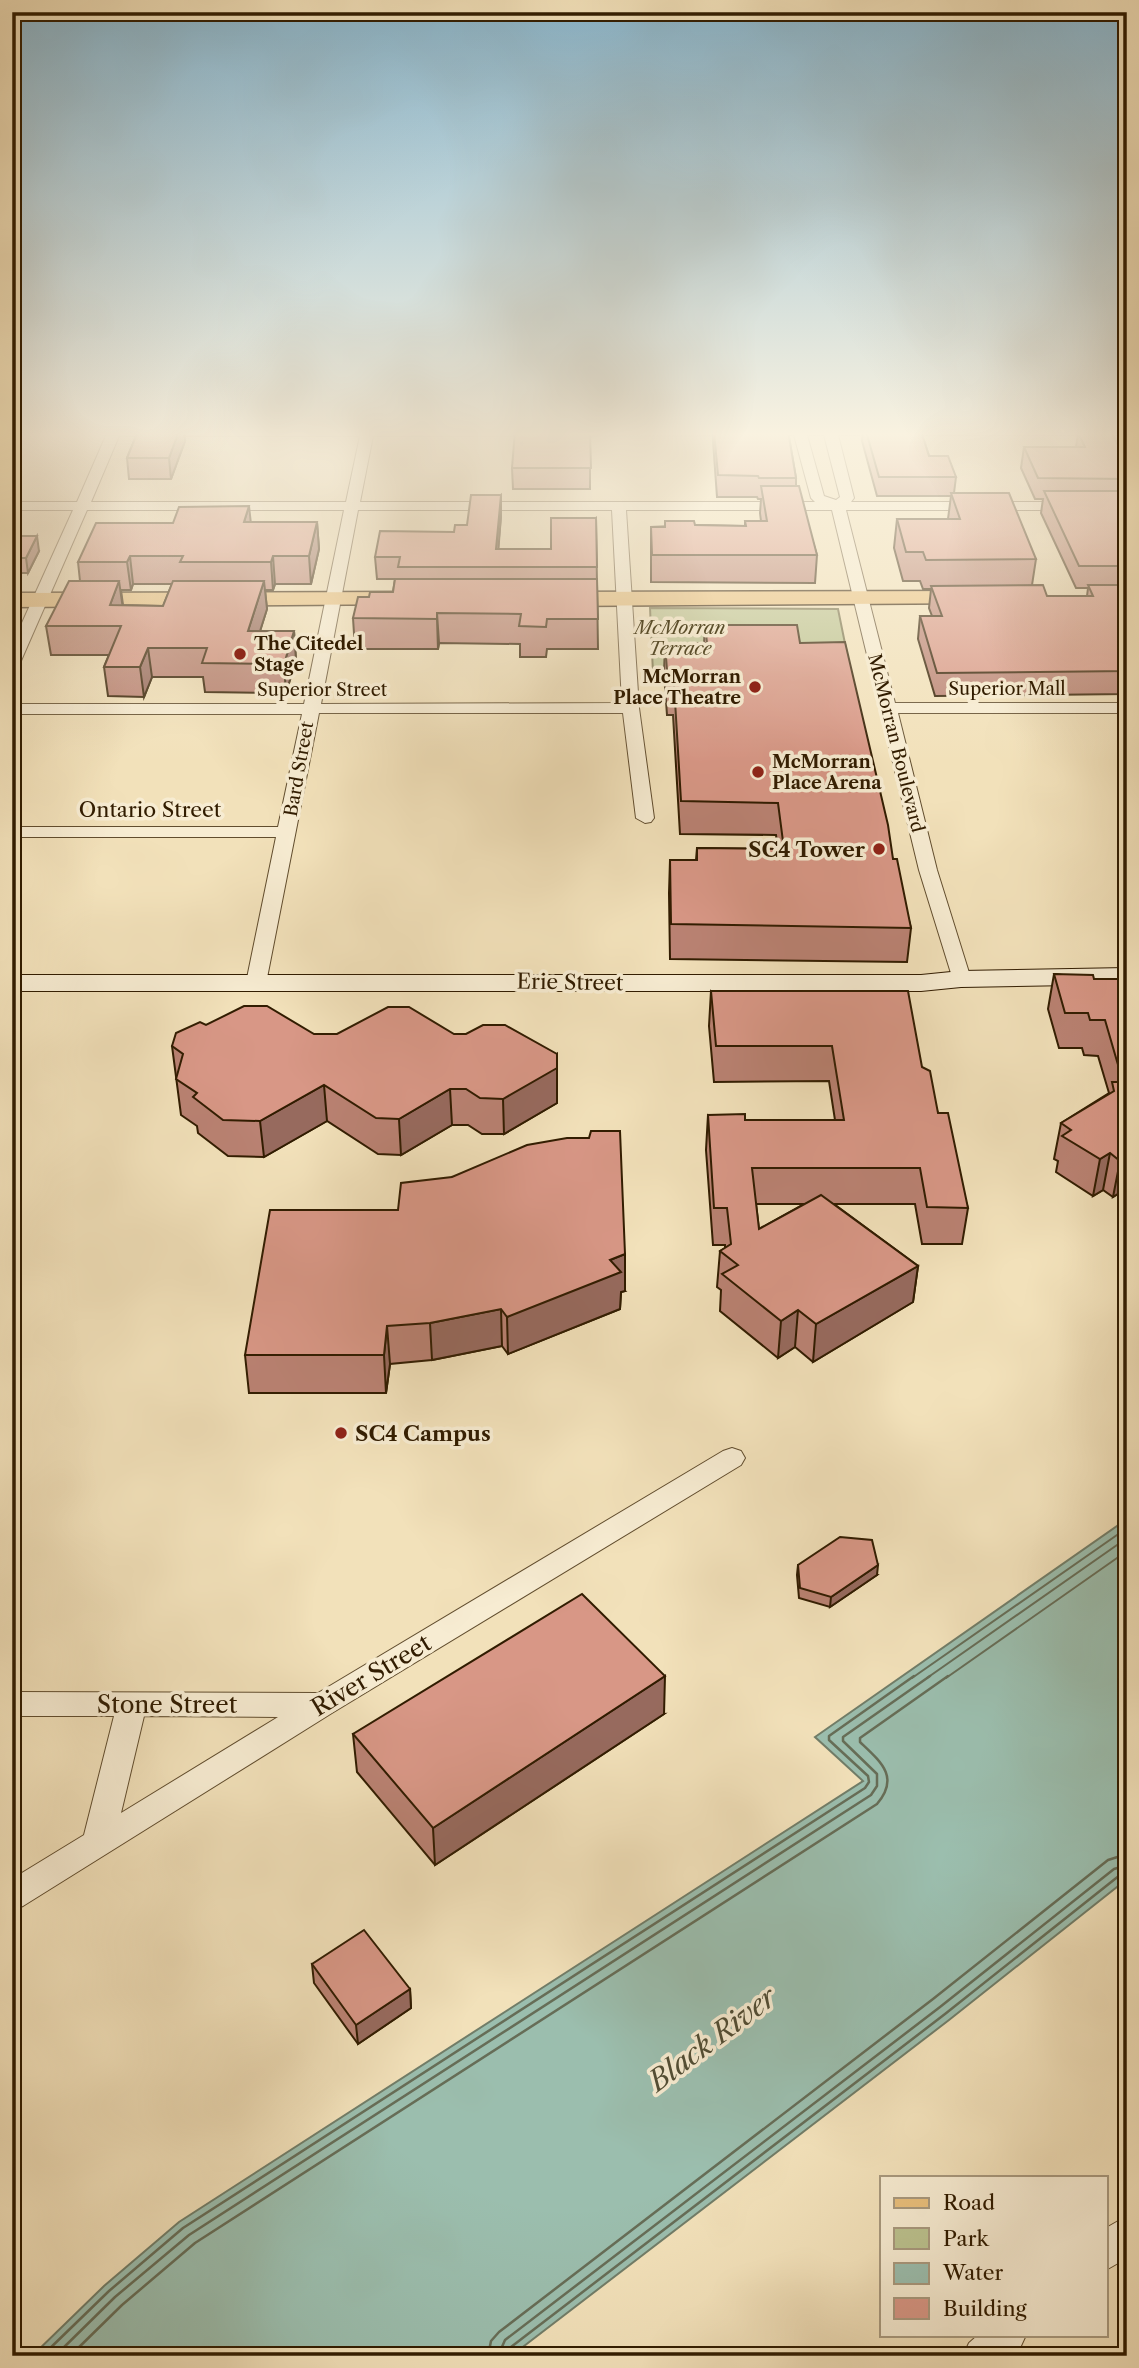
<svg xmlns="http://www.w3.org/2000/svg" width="1139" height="2368" font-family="'Libre Caslon Text',serif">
<rect width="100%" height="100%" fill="#f2e1ba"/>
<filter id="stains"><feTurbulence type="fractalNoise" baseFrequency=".00286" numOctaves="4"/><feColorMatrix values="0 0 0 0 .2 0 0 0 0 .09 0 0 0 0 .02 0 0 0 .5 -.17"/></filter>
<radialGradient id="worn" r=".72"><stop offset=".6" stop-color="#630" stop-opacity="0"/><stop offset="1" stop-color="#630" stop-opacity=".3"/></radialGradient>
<polygon fill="#bbc28f" stroke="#766f48" stroke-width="2" points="650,608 838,609 851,673 653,673"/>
<polygon fill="#9bbeae" stroke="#717d68" stroke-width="2" points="1127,1519 1127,1879 949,2020 511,2356 32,2356 104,2286 179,2222 863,1781 815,1737"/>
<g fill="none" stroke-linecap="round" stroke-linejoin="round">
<g stroke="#666d57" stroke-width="2">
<polyline points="912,1678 1127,1528"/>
<polyline points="927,1678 1127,1538"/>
<polyline points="946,1678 1127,1551"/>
</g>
<g stroke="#666d57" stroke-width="2.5">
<polyline points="42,2356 109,2291 183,2228 865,1788 869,1782 868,1776 829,1740 829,1736 914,1676"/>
<polyline points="55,2356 115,2297 189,2235 871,1795 877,1786 877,1774 843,1741 843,1737 930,1676"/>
<path d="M70,2356L122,2305L195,2243L877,1804C900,1777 881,1762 860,1742V1738L948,1676"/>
<polyline points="488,2356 491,2341 499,2332 933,1999 1108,1860 1127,1854"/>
<polyline points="498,2356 505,2340 940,2007 1114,1869 1127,1865"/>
<polyline points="507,2356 511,2347 945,2014 1120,1875 1127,1874"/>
</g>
<defs>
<g id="street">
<path d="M108,431H1127V435H838L854,498L851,502H1127V510H846L895,703H1127V713H898L937,870L971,979L968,983H954L919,870L832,510H626L639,708L654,818L651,822L645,823L636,818L623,713H319L266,983L263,987H249L246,983L276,837H12V827H278L302,714H12V704H304L344,510H87L20,663L12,668V645L73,510H12V502H77ZM794,435L811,498L815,502H360L373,436ZM807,435H824L840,497L836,500L824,496ZM119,436H360L346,502H91ZM358,510H612L622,703L321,704Z"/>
<path d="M732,1448L741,1451L745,1458L741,1465L332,1713L23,1906L12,1910V1879L84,1835L114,1716H12V1692L318,1693L723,1451ZM144,1716L278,1717L121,1813Z"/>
<polygon points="1127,2216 1127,2258 1106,2270 1106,2228"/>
<polygon points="978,2335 1026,2335 1020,2348 1011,2356 963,2356 969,2343"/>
</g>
<polygon id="secondary" points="1127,968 1127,984 961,987 921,991 12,991 12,975 921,975 961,971"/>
<g id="primary">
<polygon points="978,591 986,593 990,598 986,603 551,606 543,604 539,599 543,594 551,592"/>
<polygon points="404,592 412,594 416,599 412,604 12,607 12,593"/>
</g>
</defs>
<use href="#street" stroke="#614d2e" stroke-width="2"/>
<use href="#secondary" stroke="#311c00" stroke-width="2"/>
<use href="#primary" stroke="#311c00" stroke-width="3"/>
<use href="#street" fill="#f7ecd2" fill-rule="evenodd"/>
<use href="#secondary" fill="#f7ecd2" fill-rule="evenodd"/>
<use href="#primary" fill="#e9c07d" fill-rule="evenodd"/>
</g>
<g fill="#ba8273" stroke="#311c00" stroke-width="2" fill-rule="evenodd">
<polygon points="138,431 184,431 185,441 171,479 129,479 127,458"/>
<polygon points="590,431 590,489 513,489 512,468"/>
<polygon points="713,431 788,431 796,478 796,486 817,555 815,583 651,582 651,527 695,525 745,526 745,521 761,521 760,513 761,499 758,499 757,497 717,497 713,441"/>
<polygon points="863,431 921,431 929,456 956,477 954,493 1036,559 1032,585 1047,596 1087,596 1088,588 1076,588 1041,513 1043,499 1035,499 1021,468 1024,447 1076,447 1078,433 1118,445 1127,445 1127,694 935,696 918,639 920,616 932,616 929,608 931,589 923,589 920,581 903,581 894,548 897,519 948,519 951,496 877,496 862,441"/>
<polygon points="501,495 501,516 498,549 551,549 596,518 598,649 547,649 546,657 520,657 520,644 439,643 438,649 355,649 353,618 369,597 393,592 395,579 377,579 375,557 454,532 467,525"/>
<path d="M251,522H317L319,549L311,584H275L273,590H265L267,609L260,631H294L296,660L286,693L205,692L203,677H152L144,697L108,696L104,667L109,655H51L46,626L80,581L78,562L173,523ZM133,584H172L163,606L123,605L121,590H131Z"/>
<polygon points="12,536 39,551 28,573 12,573"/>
<polygon points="705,625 800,643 893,859 911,928 907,962 670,959 669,893 670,860 696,860 697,848 778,849 776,835 680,834 673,715 667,715 664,673 665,643 704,643"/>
<polygon points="1054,974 1094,979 1127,979 1127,1188 1113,1197 1103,1190 1093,1196 1056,1172 1058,1161 1054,1159 1061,1123 1109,1093 1098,1056 1084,1055 1082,1048 1059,1048 1048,1009"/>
<path d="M711,991L922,1067L938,1113L968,1208L962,1244H922L915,1204H834L918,1266L913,1302L813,1362L795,1347L778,1358L720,1311L721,1290L717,1287L720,1251L725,1248V1245H713L706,1150L708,1115L745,1120H835L829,1081L714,1082L709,1026ZM756,1204H804L759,1229Z"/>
<polygon points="206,1025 314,1034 466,1034 557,1090 557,1103 504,1134 482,1134 468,1125 452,1125 401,1155 378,1154 327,1121 264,1157 228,1156 198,1133 197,1126 181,1115 172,1046"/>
<polygon points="452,1177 625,1291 621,1292 620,1309 508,1354 502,1346 432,1360 390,1364 386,1393 249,1393 245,1355 398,1210"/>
<polygon points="798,1565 877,1575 830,1607 799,1598 797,1575"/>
<polygon points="664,1714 435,1865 357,1772 353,1734"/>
<polygon points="312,1964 410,1989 411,2008 358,2044 314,1983"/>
</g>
<g fill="#976a5e" stroke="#311c00" stroke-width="2">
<polygon points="179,431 184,431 185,441 171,479 169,458"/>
<polygon points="501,495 501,516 497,567 496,549"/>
<polygon points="249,506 252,533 244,522"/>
<polygon points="317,522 319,549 311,584 309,556"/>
<polygon points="37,536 39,551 28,573 26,558"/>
<polygon points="130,556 133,584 131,590 127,562"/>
<polygon points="273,556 275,584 273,590 271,562"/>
<polygon points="119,581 123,609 110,605"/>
<polygon points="264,581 267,609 251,660 248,631"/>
<polygon points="437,613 439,643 438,649 437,619"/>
<polygon points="294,631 296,660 286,693 284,664"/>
<polygon points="148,648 152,677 144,697 140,667"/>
<polygon points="557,1054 557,1103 504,1134 503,1099"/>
<polygon points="324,1085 327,1121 264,1157 260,1121"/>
<polygon points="450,1089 452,1125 401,1155 399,1119"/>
<polygon points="1110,1153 1103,1190 1093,1196 1100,1159"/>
<polygon points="1127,1156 1127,1188 1113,1197 1120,1161"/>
<polygon points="625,1254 625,1291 621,1292 620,1309 508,1354 507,1317 610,1260"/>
<polygon points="918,1266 913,1302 813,1362 816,1324"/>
<polygon points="501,1309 502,1346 432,1360 430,1323"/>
<polygon points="798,1310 795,1347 778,1358 781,1321"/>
<polygon points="387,1326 390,1364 386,1393 384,1355"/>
<polygon points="878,1565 877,1575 830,1607 831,1597"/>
<polygon points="665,1676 664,1714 435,1865 433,1828"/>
<polygon points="410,1989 411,2008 358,2044 356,2025"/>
</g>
<g fill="#d89786" stroke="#311c00" stroke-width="2">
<polygon points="138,431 179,431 169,458 127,458"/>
<polygon points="515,431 590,431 591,468 512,468"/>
<polygon points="714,431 788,431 796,478 759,478 758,476 718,475"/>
<polygon points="866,431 921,431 929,456 948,456 956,477 879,477"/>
<polygon points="1078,433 1112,433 1118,445 1127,445 1127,479 1038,478 1024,447 1085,447"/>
<polygon points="761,486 799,486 817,555 652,555 651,527 665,527 665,521 694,521 695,525 746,526 745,521 767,521"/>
<polygon points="1044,491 1127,491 1127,566 1079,566"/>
<polygon points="951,493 1009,493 1036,559 926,560 923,552 906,552 897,519 960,519"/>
<polygon points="471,495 501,495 496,549 551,549 551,518 596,518 597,567 398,567 400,557 375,557 380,531 454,532 455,525 467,525"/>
<polygon points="249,506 244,522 317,522 309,556 273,556 271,562 180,562 183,556 130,556 127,562 78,562 96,523 173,523 179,507"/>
<polygon points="12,536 37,536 26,558 12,558"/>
<polygon points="395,579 597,579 598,619 547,619 546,627 519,626 521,614 437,613 437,619 353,618 358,597 369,597 370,592 393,592"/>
<polygon points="69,581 119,581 110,605 163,606 173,581 264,581 248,631 294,631 284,664 202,663 207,648 148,648 140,667 104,667 121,626 46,626"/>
<polygon points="1043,585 1047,596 1093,596 1088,585 1127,585 1127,671 937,673 920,616 942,616 931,586"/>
<polygon points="705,625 797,625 800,643 845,642 888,825 893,859 897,859 911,928 671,924 670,860 697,860 697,848 784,849 778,803 681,801 674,684 668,684 665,643 707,643"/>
<polygon points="1054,974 1093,975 1094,979 1127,979 1127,1156 1120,1161 1110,1153 1100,1159 1062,1136 1071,1130 1061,1123 1114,1091 1112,1082 1123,1082 1105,1020 1090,1020 1088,1013 1065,1013"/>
<polygon points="711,991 908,991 922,1067 930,1071 938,1113 948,1113 968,1208 927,1207 920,1168 752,1168 759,1229 821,1195 918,1266 816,1324 798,1310 781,1321 722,1274 738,1265 720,1251 731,1244 727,1208 714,1208 708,1115 745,1114 745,1120 844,1120 832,1046 716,1046"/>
<polygon points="244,1006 267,1006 314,1034 337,1034 388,1007 409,1007 454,1034 466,1034 483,1025 505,1025 557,1054 557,1068 503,1099 480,1098 466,1089 450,1089 399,1119 376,1118 324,1085 260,1121 223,1120 193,1097 197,1093 176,1079 183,1054 172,1046 176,1033 200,1022 206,1025"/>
<polygon points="591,1131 620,1131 625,1254 610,1260 621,1272 507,1317 501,1309 430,1323 387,1326 384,1355 245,1355 270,1210 398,1210 401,1183 452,1177 527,1145 567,1138 589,1138"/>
<polygon points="840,1537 872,1540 878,1565 831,1597 800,1588 798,1565"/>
<polygon points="582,1594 665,1676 433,1828 353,1734"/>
<polygon points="364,1930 410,1989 356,2025 312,1964"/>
</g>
<linearGradient id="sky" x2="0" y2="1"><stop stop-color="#89b8d1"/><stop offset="0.57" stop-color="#f9f2e0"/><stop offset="1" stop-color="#f9f2e0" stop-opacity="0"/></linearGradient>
<rect width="1139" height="762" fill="url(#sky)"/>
<g fill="#8f2418" stroke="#f7ecd2" stroke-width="2.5">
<circle cx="240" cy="654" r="7"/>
<circle cx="755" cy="687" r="7"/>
<circle cx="758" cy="772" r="7"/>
<circle cx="879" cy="849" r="7"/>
<circle cx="341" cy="1433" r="7"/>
</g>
<g text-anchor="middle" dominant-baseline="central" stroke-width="7" stroke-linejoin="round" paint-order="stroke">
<g font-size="18" font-style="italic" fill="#5a4e2b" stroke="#f7ecd2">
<text x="680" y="628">McMorran<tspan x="680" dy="21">Terrace</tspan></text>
</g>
<g font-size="18" font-weight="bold" fill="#311c00" stroke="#f7ecd2" text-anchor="start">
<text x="254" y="644">The Citedel<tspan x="254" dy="21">Stage</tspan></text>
<text x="741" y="677" text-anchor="end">McMorran<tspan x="741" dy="21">Place Theatre</tspan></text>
<text x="772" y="762">McMorran<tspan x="772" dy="21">Place Arena</tspan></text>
</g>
<g font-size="18" fill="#311c00" stroke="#f7ecd2">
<text x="1007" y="689">Superior Mall</text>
<text x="322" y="690">Superior Street</text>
<text transform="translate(896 743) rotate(76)">McMorran Boulevard</text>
<text transform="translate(299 769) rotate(-80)">Bard Street</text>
</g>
<g font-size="21" fill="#311c00" stroke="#f7ecd2">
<text x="150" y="809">Ontario Street</text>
<text transform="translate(570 982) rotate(1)">Erie Street</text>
</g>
<g font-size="21" font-weight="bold" fill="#311c00" stroke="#f7ecd2" text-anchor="end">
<text x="865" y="849">SC4 Tower</text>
<text x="355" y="1433" text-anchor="start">SC4 Campus</text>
</g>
<g font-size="24" fill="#311c00" stroke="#f7ecd2">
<text transform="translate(371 1675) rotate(-31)">River Street</text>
<text x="167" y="1704">Stone Street</text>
</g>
<g font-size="28" font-style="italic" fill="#514d34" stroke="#f7ecd2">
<text transform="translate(712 2039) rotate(-37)">Black River</text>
</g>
</g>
<rect width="1139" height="2368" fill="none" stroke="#f2e1ba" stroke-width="42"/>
<rect x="14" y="14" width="1111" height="2340" fill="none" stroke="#311c00" stroke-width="3.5"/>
<rect x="21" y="21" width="1097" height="2326" fill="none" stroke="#311c00" stroke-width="2"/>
<rect x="880" y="2176" width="228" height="161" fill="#f7ecd2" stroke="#a8997e" stroke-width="2"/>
<rect x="894" y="2198" width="35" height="10" fill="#e9c07d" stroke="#a8997e" stroke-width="2"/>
<text x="943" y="2210" font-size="21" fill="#311c00">Road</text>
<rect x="894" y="2228" width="35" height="21" fill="#bbc28f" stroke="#a8997e" stroke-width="2"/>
<text x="943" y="2246" font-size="21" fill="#311c00">Park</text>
<rect x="894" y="2263" width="35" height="21" fill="#9bbeae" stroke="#a8997e" stroke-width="2"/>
<text x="943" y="2280" font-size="21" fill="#311c00">Water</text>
<rect x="894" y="2298" width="35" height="21" fill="#d89786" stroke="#a8997e" stroke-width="2"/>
<text x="943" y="2316" font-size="21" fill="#311c00">Building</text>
<rect width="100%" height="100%" filter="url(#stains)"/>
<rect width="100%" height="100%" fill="url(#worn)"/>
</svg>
